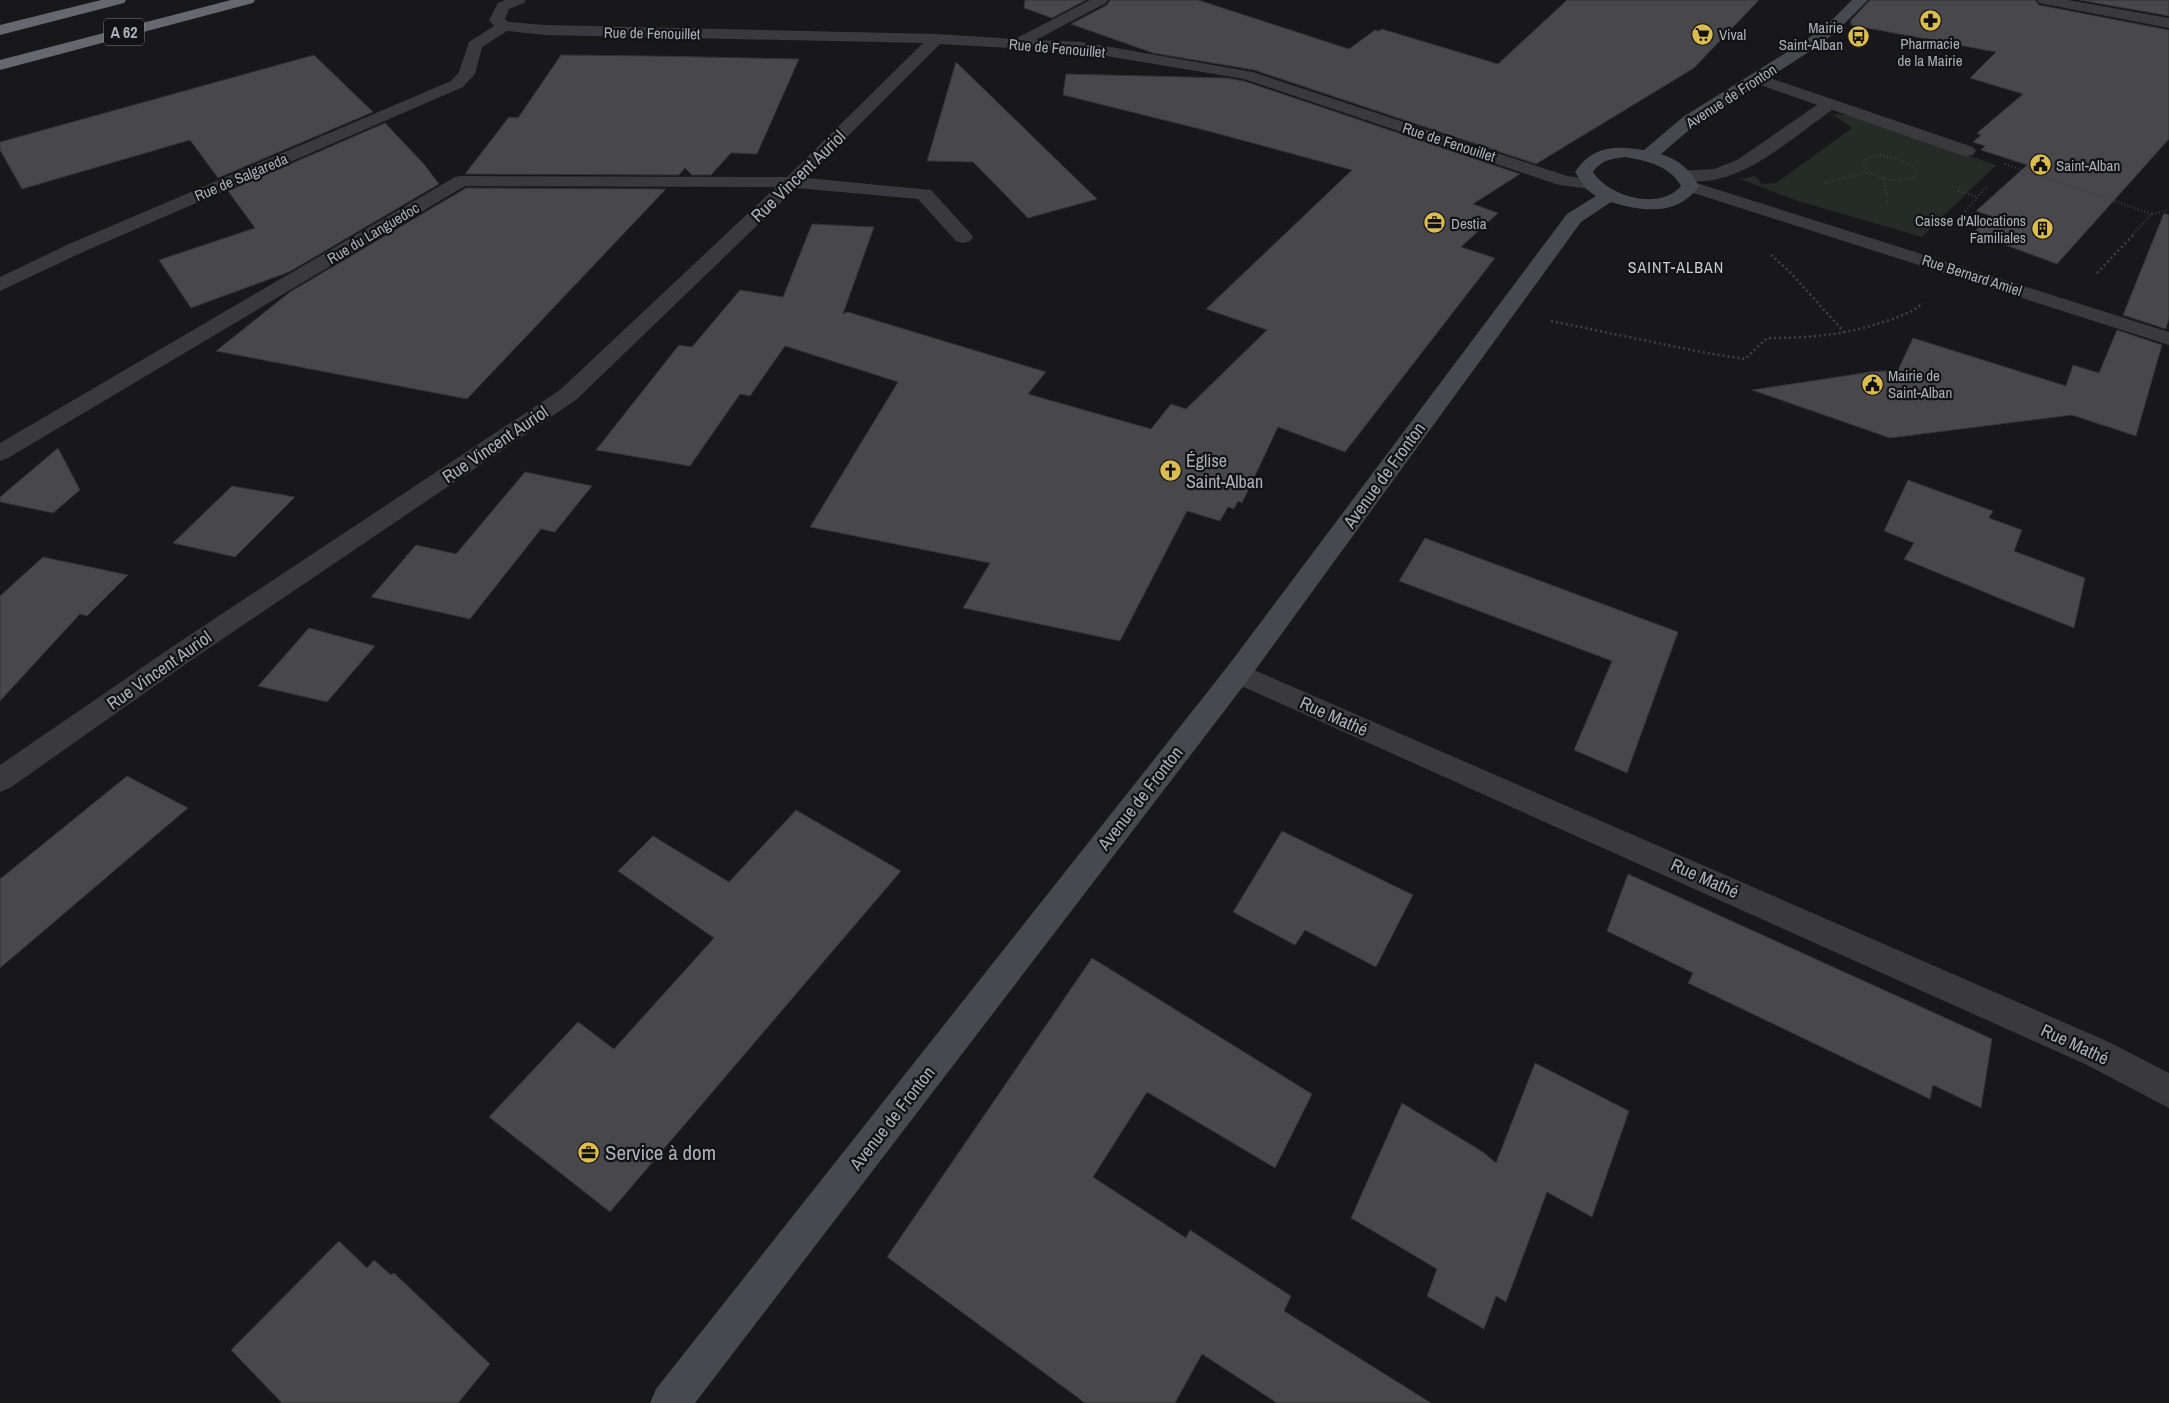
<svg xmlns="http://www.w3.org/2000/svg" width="2169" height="1403" font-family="'Archivo Narrow',sans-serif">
<rect width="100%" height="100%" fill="#18181a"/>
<polygon fill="#252b26" points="1832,114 1849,115 1996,165 1922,237 1798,201 1740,179 1755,176 1762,184 1776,183 1852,128"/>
<g fill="#48484c" stroke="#333235">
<polygon points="1025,0 1086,0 1052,18 1024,8"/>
<polygon points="1110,0 1198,0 1349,49 1375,30 1379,31 1382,29 1498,64 1567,0 1759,0 1694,68 1536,164 1254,70 1153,53 1071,24 1107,5"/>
<polygon points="1870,0 2035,0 2039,5 2169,30 2169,139 2057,264 1973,233 1991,216 1976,211 2027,165 1981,150 1985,146 1973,142 1981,135 1977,133 2023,94 1970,78 1996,52 1851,25 1851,20"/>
<polygon points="2079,0 2169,0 2169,16"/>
<polygon points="314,55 373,112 218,178 190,140 22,189 0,150 0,142"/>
<polygon points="561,55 652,56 799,59 757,154 731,153 711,175 692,175 685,168 679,175 465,174 509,117 518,118"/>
<polygon points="956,62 1097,199 1028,218 973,162 927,161"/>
<polygon points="1066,74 1226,78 1244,81 1520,174 1473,204 1498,213 1461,247 1495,258 1345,452 1278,427 1242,503 1238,501 1234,509 1228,507 1220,521 1187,511 1120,641 963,608 990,563 810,527 898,382 785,346 750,396 740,394 690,466 596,450 679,345 692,347 740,290 783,297 812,224 874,227 843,314 848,312 1046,372 1028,394 1151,429 1171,404 1186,409 1267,330 1206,309 1352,170 1208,131 1063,95"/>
<polygon points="385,123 423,163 439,184 289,272 191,308 159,260 255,228 228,191"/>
<polygon points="466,188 666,189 467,399 216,351 290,292"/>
<polygon points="2164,213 2169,215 2169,318 2166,329 2123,315"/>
<polygon points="2117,330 2162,345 2136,436 2072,415 1890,438 1752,390 1870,372 1898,370 1913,338 2066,386 2073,365 2099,373"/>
<polygon points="58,448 80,490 53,513 0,502 0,497"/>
<polygon points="525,472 592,486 555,532 541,529 470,619 371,597 416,545 456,554"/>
<polygon points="1908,480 1993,511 1989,518 2022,530 2014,551 2085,578 2074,628 2001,599 1904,559 1914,543 1884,531"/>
<polygon points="232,486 295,497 235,557 173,543"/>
<polygon points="1425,538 1678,632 1627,773 1574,750 1612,661 1399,581"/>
<polygon points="43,557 128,575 87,616 80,614 0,701 0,596"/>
<polygon points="309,628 375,646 327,702 258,686"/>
<polygon points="127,776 188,808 0,968 0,879"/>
<polygon points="796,810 901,871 610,1212 489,1117 578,1022 614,1049 714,938 618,871 653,836 729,882"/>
<polygon points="1282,831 1413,895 1376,967 1305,930 1295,945 1233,912"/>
<polygon points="1628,874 1992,1039 1981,1108 1933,1085 1930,1099 1688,983 1693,973 1607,931"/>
<polygon points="1092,958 1312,1094 1275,1168 1147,1092 1093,1177 1186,1238 1190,1230 1291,1296 1284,1311 1431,1403 1277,1403 1202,1354 1175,1403 1085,1403 887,1257"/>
<polygon points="1535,1063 1629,1111 1592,1217 1547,1192 1506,1302 1496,1296 1484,1329 1427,1296 1437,1269 1351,1218 1402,1103 1483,1152 1496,1163"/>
<polygon points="339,1241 367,1268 374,1260 391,1275 394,1273 490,1364 458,1403 282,1403 231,1350"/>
</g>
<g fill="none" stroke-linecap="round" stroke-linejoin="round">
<g stroke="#404145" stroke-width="2" stroke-dasharray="1 2.5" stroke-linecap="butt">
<path d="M1880,155C1894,157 1905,161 1916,170L1915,177C1895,184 1877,180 1863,165L1865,159Z"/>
<polyline points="2005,164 2152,214 2133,234"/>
<polyline points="1884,179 1888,206"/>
<polyline points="1825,183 1868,172"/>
<polyline points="1958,191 1977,197"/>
<polyline points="2152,214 2169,210"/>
<polyline points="1951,227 1988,185"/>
</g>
<g stroke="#404145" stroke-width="2.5" stroke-dasharray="2 3" stroke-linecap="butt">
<polyline points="1771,255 1789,271 1845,333"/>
<polyline points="2097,273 2135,233"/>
<path d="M1551,321L1701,352L1745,359L1767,338C1811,338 1847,335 1889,320C1901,316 1913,312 1923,303"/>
</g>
<path fill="#3a3a3e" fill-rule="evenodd" d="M1758,74L1973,147L1976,151L1973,155L1967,156L1961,155L1832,110C1789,140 1734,193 1679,179L1676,175L1679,171L1714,169L1737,160L1817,105L1752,82L1750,79L1752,76Z"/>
<g fill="#3a3a3e" fill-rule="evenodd">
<polygon points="505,0 526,0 524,3 509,9 505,19 508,22 545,25 936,34 1015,39 1090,0 1108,0 1106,3 1036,40 1082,42 1253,72 1567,176 1597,180 1600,184 1597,188 1591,189 1559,185 1244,79 1082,52 940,44 806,178 931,190 970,233 973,237 970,241 963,243 956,241 918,199 796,188 576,400 190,661 10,788 0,792 0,765 172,647 560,390 776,187 465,186 8,458 0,461 0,443 455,177 461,176 787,177 923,43 545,35 507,31 482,47 475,74 463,87 83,252 0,291 0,277 69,244 451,81 459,72 469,42 494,26 489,20 498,3"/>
<polygon points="2037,0 2068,0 2169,18 2169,28 2044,4 2039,3"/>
<polygon points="1238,663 2109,1042 2169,1073 2169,1108 2085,1064 1228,680 1225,673 1228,666"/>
</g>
<polygon fill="#3a3a3e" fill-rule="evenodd" points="1690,181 2169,332 2169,345 1684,190 1681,186 1684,182"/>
<path fill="#48494e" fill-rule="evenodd" d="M1852,0H1868L1837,31L1815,48L1695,125L1661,154C1679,160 1690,169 1699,186C1678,216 1643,212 1611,202L1581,222L1248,680L695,1403H650L656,1389L1228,666L1567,214L1596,196L1586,189L1575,172C1592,146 1615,145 1644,150L1683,117L1803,42L1827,25ZM1625,157C1647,161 1669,165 1681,186C1660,211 1609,197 1593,172C1601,160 1611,159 1625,157Z"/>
<g fill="#66676f" fill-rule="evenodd">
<polygon points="101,0 126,0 124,3 0,35 0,25"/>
<polygon points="231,0 255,0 253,3 0,70 0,60"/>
</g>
</g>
<defs>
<symbol id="pharmacy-disc" viewBox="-11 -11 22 22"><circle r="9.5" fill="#dbbd4f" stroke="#131315"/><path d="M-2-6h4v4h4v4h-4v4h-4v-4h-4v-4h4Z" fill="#111"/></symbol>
<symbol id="supermarket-disc" viewBox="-11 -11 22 22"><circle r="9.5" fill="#dbbd4f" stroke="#131315"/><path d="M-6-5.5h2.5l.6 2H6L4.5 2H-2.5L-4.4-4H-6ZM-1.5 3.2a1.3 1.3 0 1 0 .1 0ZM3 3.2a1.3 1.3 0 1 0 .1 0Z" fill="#111"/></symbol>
<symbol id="bus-disc" viewBox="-11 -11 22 22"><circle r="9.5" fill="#dbbd4f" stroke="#131315"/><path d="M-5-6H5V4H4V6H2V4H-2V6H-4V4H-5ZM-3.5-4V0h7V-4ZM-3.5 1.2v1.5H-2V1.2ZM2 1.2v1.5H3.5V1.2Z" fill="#111"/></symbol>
<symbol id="civic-disc" viewBox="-11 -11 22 22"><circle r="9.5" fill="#dbbd4f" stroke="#131315"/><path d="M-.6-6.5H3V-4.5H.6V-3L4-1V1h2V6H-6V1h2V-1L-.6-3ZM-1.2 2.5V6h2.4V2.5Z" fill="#111"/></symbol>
<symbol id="office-disc" viewBox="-11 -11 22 22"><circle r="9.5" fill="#dbbd4f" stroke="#131315"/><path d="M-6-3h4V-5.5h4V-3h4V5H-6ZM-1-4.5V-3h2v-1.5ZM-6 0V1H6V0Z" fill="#111"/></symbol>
<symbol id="building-disc" viewBox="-11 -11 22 22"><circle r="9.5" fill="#dbbd4f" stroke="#131315"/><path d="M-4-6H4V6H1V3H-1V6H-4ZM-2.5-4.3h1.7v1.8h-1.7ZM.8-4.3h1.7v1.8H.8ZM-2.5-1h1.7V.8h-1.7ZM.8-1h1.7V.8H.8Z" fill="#111"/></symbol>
<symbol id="church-disc" viewBox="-11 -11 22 22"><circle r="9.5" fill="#dbbd4f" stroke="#131315"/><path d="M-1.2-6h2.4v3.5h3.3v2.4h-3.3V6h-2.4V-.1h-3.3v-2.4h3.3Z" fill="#111"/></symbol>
</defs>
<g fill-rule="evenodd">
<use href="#pharmacy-disc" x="1918" y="8" width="25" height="25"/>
<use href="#supermarket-disc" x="1690" y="22" width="25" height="25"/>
<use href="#bus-disc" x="1846" y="24" width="25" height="25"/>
<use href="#civic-disc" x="2028" y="152" width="25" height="25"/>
<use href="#office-disc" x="1422" y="210" width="25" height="25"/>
<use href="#building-disc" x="2030" y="216" width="25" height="25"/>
<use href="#civic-disc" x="1860" y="372" width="25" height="25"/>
<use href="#church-disc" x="1158" y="458" width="25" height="25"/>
<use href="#office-disc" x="576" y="1140" width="25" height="25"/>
</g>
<g text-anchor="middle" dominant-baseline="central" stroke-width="4.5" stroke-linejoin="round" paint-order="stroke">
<g font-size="15" fill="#acaeb8" stroke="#131315" text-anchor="start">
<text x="1843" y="27" text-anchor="end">Mairie<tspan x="1843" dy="17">Saint-Alban</tspan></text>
<text x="1719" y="34">Vival</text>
<text x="1930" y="43" text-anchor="middle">Pharmacie<tspan x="1930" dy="17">de la Mairie</tspan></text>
<text x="2056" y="165">Saint-Alban</text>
<text x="2026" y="220" text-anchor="end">Caisse d'Allocations<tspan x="2026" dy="17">Familiales</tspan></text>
<text x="1451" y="223">Destia</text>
<text x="1888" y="375">Mairie de<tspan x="1888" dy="17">Saint-Alban</tspan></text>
</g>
<g font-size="15" fill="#acaeb8" stroke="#131315">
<text transform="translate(652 33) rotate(1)">Rue de Fenouillet</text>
<text transform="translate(1057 48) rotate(5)">Rue de Fenouillet</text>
<text transform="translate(1731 96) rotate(-33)">Avenue de Fronton</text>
<text transform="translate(1449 142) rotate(18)">Rue de Fenouillet</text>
<text transform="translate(241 177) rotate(-23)">Rue de Salgareda</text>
<text transform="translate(373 233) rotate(-31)">Rue du Languedoc</text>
<text transform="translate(1972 275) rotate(18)">Rue Bernard Amiel</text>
</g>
<rect fill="#131315" stroke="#7e8087" stroke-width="1" x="104" y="18.5" width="40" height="27" rx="4"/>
<g font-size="16" font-weight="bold" fill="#acaeb8">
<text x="124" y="32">A 62</text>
</g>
<g font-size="16" letter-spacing="1" fill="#ccced4" stroke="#131315">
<text x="1676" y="267">SAINT-ALBAN</text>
</g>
<g font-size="18" fill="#acaeb8" stroke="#131315">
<text transform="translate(798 176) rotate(-44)">Rue Vincent Auriol</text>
<text transform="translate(495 444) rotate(-34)">Rue Vincent Auriol</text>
<text transform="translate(1384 475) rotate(-54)">Avenue de Fronton</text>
<text transform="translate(159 670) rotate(-35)">Rue Vincent Auriol</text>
<text transform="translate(1334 716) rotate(24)">Rue Mathé</text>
<text transform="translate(1140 798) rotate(-52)">Avenue de Fronton</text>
<text transform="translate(1705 878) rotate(24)">Rue Mathé</text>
<text transform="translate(2075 1044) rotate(25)">Rue Mathé</text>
<text transform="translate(892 1118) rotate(-52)">Avenue de Fronton</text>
</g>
<g font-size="18" fill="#acaeb8" stroke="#131315" text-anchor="start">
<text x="1186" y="460">Église<tspan x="1186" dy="21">Saint-Alban</tspan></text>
</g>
<g font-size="21" fill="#acaeb8" stroke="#131315" text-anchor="start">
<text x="605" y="1152">Service à dom</text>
</g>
</g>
</svg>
